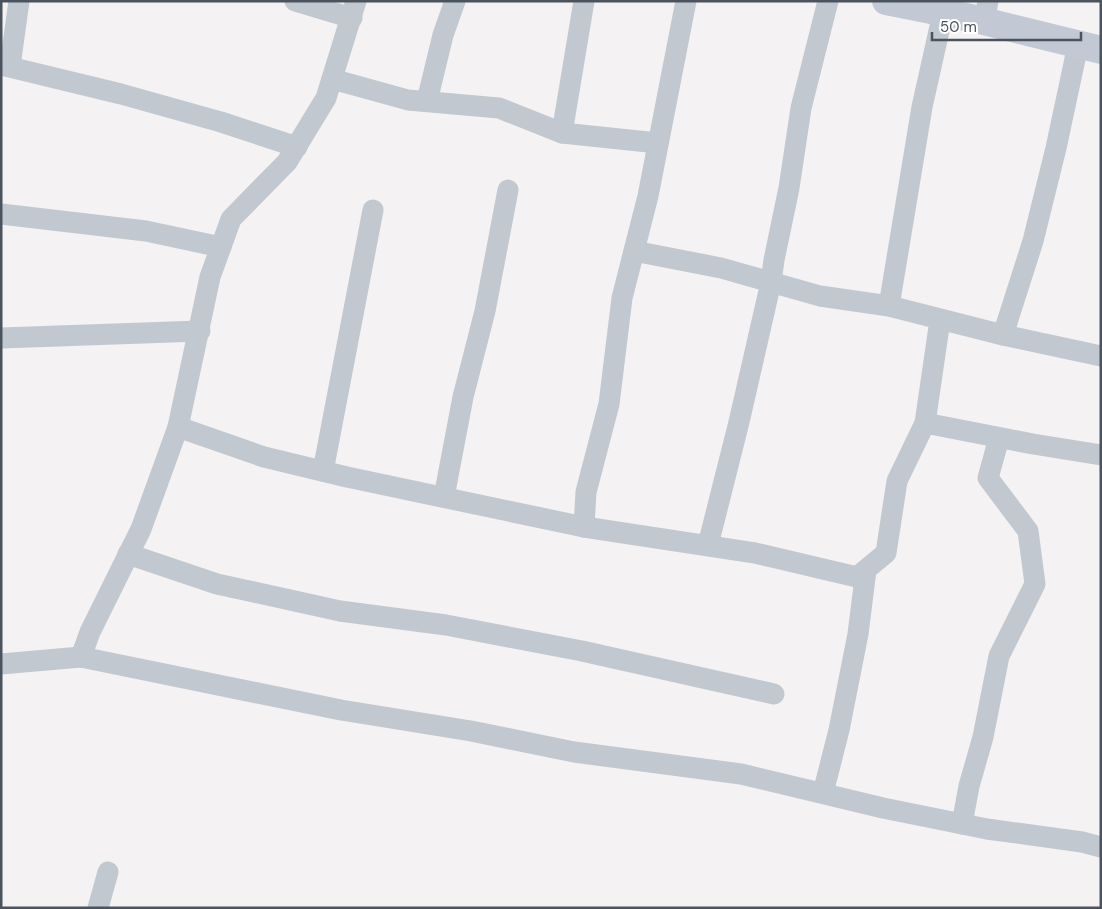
<svg xmlns="http://www.w3.org/2000/svg" width="1102" height="909" font-family="'DM Sans',sans-serif">
<rect width="100%" height="100%" fill="#f4f2f2"/>
<g fill="none" stroke-linecap="round" stroke-linejoin="round">
<g stroke="#c1c8cf" stroke-width="21">
<polyline points="295,1 352,18"/>
<polyline points="984,22 988,1"/>
<polyline points="1,65 121,94 221,122 297,147"/>
<polyline points="10,66 19,1"/>
<polyline points="332,79 408,100 499,108 562,133 658,143"/>
<polyline points="427,101 443,35 455,1"/>
<polyline points="562,133 584,1"/>
<polyline points="1,214 146,231 221,247"/>
<polyline points="634,251 721,268 820,296 889,306 1003,335 1101,356"/>
<polyline points="889,306 922,107 943,13"/>
<polyline points="1003,335 1033,241 1056,148 1078,45"/>
<polyline points="1,338 200,331"/>
<polyline points="925,423 940,320"/>
<polyline points="178,427 264,457 347,477 584,527 586,492 609,404 622,298 648,196 686,1"/>
<polyline points="323,471 373,210"/>
<polyline points="444,497 463,397 485,311 508,190"/>
<polyline points="584,527 755,553 857,577 886,553 897,481 925,423 1033,444 1101,455"/>
<polyline points="708,545 739,422 771,282 774,260 789,188 801,108 828,1"/>
<polyline points="128,554 217,584 340,611 446,625 582,651 774,694"/>
<polyline points="81,657 90,632 141,529 178,427 210,277 231,219 287,162 326,98 356,1"/>
<polyline points="1,664 81,657 341,710 471,731 574,752 741,774 883,808 987,829 1082,842 1101,847"/>
<polyline points="823,793 839,730 858,634 866,570"/>
<polyline points="962,824 969,786 983,737 999,656 1035,584 1028,531 988,478 999,438"/>
<polyline points="98,908 108,872"/>
</g>
<polyline stroke="#c2c9d4" stroke-width="28" points="886,1 971,18 1101,50"/>
</g>
<rect width="1102" height="909" fill="none" stroke="#4b545e" stroke-width="5"/>
<path d="M932 32v8h149v-8" fill="none" stroke="#4b545e" stroke-width="2.5"/>
<text x="940" y="32" font-size="15" fill="#4b545e" stroke="#ffffff" stroke-width="4" paint-order="stroke">50 m</text>
</svg>
